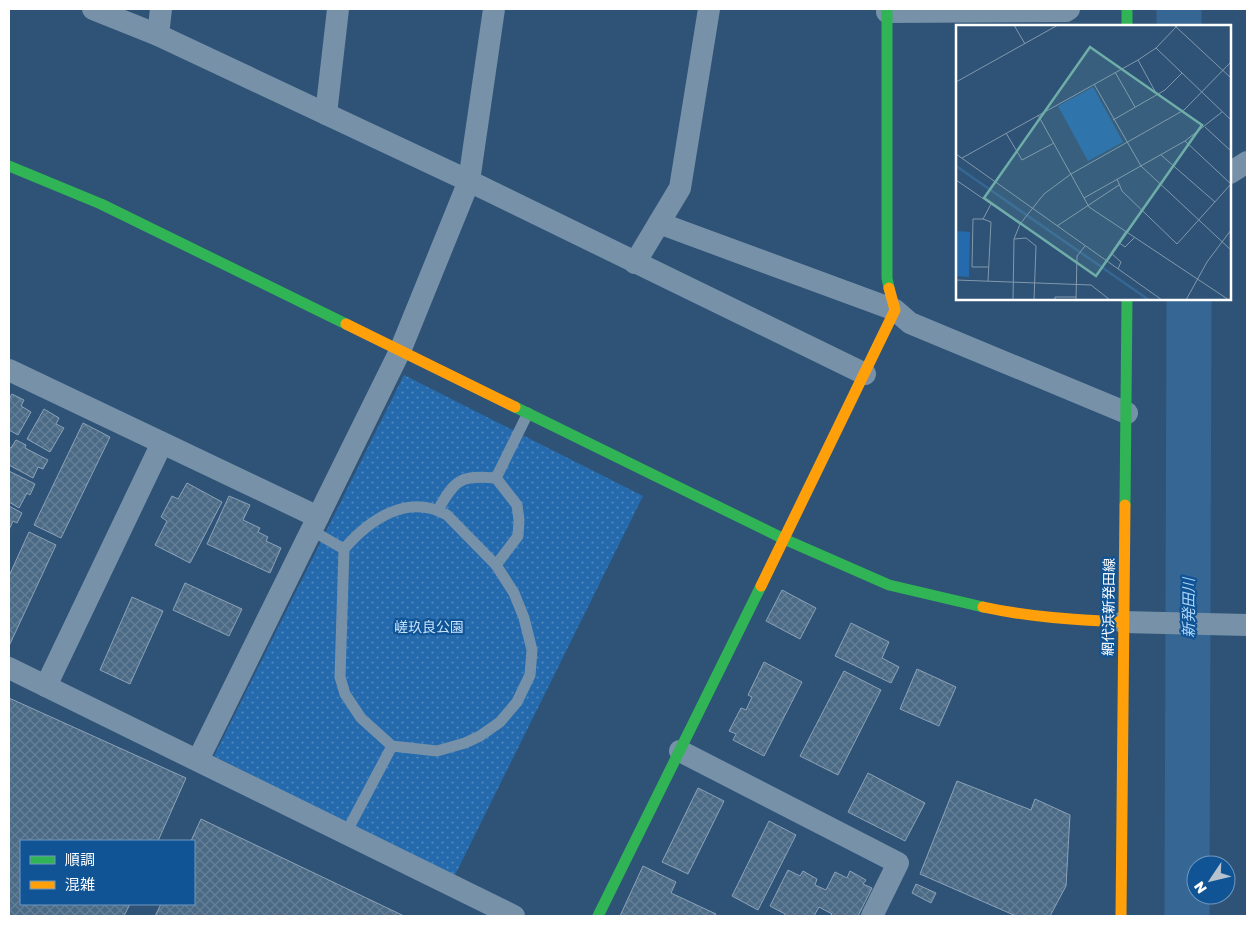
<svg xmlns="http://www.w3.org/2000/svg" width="1256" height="925" font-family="'Golos Text','Noto Sans JP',sans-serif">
<defs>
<pattern id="park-dots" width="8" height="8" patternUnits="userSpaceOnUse" patternTransform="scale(1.25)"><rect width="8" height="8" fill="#246aac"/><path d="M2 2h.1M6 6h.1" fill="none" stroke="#5088bd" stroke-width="1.8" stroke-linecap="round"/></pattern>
<pattern id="building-cross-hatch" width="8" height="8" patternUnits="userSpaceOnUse" patternTransform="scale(1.25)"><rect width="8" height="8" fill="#4b6a86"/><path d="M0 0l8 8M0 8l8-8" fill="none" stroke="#668098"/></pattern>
</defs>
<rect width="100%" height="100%" fill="#2e5377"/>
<polygon fill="url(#park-dots)" points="404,375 643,496 454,877 214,756"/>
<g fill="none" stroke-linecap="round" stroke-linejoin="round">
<g stroke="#356694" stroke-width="45">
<polyline points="1179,9 1179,26"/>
<polyline points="1187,916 1189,299"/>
</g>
</g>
<g fill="url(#building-cross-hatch)" stroke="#8ca2b7">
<polygon points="12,394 24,400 21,406 31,412 18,435 9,430 9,399"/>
<polygon points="44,409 59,418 56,424 64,428 50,452 27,439"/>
<polygon points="83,423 110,437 61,538 34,525"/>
<polygon points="16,440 26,445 25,448 48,460 43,469 38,467 33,478 9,465 9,447 11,448"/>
<polygon points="9,471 35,484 30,495 27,493 19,508 9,502"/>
<polygon points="187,483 222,502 190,563 155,545 167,521 161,517 172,496 178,499"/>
<polygon points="229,496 250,505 243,520 260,528 258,532 268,537 266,541 281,548 270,573 207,544"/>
<polygon points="9,506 22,513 17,523 13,521 9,530"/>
<polygon points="29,532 56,545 9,646 9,576"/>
<polygon points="185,583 242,609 229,636 173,610"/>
<polygon points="782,590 816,608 800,639 766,621"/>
<polygon points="132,597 163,611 130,684 100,670"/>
<polygon points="851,623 889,642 882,658 899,667 891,683 835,656"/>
<polygon points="764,662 802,682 764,756 733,740 736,734 729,731 741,708 746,710 752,697 748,695"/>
<polygon points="917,669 956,687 939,726 900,709"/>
<polygon points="844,671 881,690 838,775 800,756"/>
<polygon points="9,698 186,778 158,841 21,841 21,904 130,904 124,916 9,916"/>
<polygon points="868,773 925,803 905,841 848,812"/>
<polygon points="957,781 1031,810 1035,799 1070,815 1066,886 1050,916 1016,916 920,874"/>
<polygon points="698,788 724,801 688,874 662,862"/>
<polygon points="201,819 404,916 155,916 161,904 194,904 194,841 191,841"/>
<polygon points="769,821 796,835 758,910 732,896"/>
<polygon points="643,866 676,882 671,893 716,914 715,916 620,916"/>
<polygon points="788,870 800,876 803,871 817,879 815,885 826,890 835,872 847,878 850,871 866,880 863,884 872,888 858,916 830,916 832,914 819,907 814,916 784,916 785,914 770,906"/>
<polygon points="916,884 936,893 931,903 912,893"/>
</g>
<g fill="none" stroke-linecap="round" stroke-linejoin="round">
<g stroke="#7791a9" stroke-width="11">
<polyline points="496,478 528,413"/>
<path d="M438,510C455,479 461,475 496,478L517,505L519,520L518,536L496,565"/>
<path d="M311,530L344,549L340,677L345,694L361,718L392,746L437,751L465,743L480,736L500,722L517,702L530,675L532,650L524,618L514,593L496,565L447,515C408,493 370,519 344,549"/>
<polyline points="346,833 392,746"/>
</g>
<g stroke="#7791a9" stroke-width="22">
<polyline points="93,9 158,35 469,181 865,374"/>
<polyline points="887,12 1066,11 1069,9"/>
<polyline points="158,35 161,9"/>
<polyline points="326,114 338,9"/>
<polyline points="1230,173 1247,162"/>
<polyline points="659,223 895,310 910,323 1127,413"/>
<polyline points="635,263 680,188 709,9"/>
<polyline points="9,370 318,517"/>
<polyline points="1123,622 1247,625"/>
<polyline points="9,668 514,916"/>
<polyline points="46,686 162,443"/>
<polyline points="680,751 898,863 872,916"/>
<polyline points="198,760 400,351 469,181 494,9"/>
</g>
<g stroke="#30b455" stroke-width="11">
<polyline points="887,9 887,278 889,288"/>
<polyline points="1127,9 1127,26"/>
<polyline points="9,166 101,204 346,324"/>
<polyline points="515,407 784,539 889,585 983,607"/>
<polyline points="1125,505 1127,299"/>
<polyline points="598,916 761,586"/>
</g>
<g stroke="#ff9f0a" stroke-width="11">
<polyline points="346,324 515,407"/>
<polyline points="761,586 895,310 889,288"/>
<path d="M983,607C1029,617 1076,620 1123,622"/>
<polyline points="1121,916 1125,505"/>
</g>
</g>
<g text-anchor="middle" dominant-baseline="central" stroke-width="4.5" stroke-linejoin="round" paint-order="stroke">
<g font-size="14" fill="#fff" stroke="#105495">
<text transform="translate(1108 607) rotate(-89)">網代浜新発田線</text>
</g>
<g font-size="14" fill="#c6e3fe" stroke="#105495">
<text x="429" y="626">嵯玖良公園</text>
</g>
<g font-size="15" font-style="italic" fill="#aad5fb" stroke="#105495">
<text transform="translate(1188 608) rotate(-90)">新発田川</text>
</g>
</g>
<g transform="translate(956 25)">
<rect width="275" height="275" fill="#2e5377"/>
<path d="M137,62L167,117L132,136L102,81ZM0,206L14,207L13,252L0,251Z" fill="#246aac"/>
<path fill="none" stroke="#356694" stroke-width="2.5" d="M0,141L193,275"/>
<path fill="none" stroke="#8298ad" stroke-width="1" d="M58,0L69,19M219,1L275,53M200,23L275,95M182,35L201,70M159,47L179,82M0,57L102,0M138,59L185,141L275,225M82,90L133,182L273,275M157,95L209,65L226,48M249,102L275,126M50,108L66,135L98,118M229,116L275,159M0,129L206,275M205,130L259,177M6,133L182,35L200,23L222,0M161,154L166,166L221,219L275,159M0,155L64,199M128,173L229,116L266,87M27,194H17L16,242H32M101,201L163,160M58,214L70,213L80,221L78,275M162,217L169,222L179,212M162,244L165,237L155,228L170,206M0,255L135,260L154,275M32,256L35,197L27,194L35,179M57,275L58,214L64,199L88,169L115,149L228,85L275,37M99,275V272H120M120,275L121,231L129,221M230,275L251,237L275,205"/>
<path fill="#6fada8" fill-opacity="0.15" stroke="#6fada8" stroke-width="2.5" d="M134,22L246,100L140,251L28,173Z"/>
<rect width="275" height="275" fill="none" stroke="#fff" stroke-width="2.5"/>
</g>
<rect width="1256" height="925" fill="none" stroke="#ffffff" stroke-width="20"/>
<rect x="20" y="840" width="175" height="65" fill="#105495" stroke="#7098bf"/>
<rect x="30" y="856" width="25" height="8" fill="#30b455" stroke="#7098bf"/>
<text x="65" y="865" font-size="15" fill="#ffffff">順調</text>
<rect x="30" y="881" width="25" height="8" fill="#ff9f0a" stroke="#7098bf"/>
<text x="65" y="890" font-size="15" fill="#ffffff">混雑</text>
<g transform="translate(1211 880) rotate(235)"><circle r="24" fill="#105495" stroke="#7098bf"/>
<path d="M0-4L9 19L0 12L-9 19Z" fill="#b6c3cf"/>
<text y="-8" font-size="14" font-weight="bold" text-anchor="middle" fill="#ffffff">N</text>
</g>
</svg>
